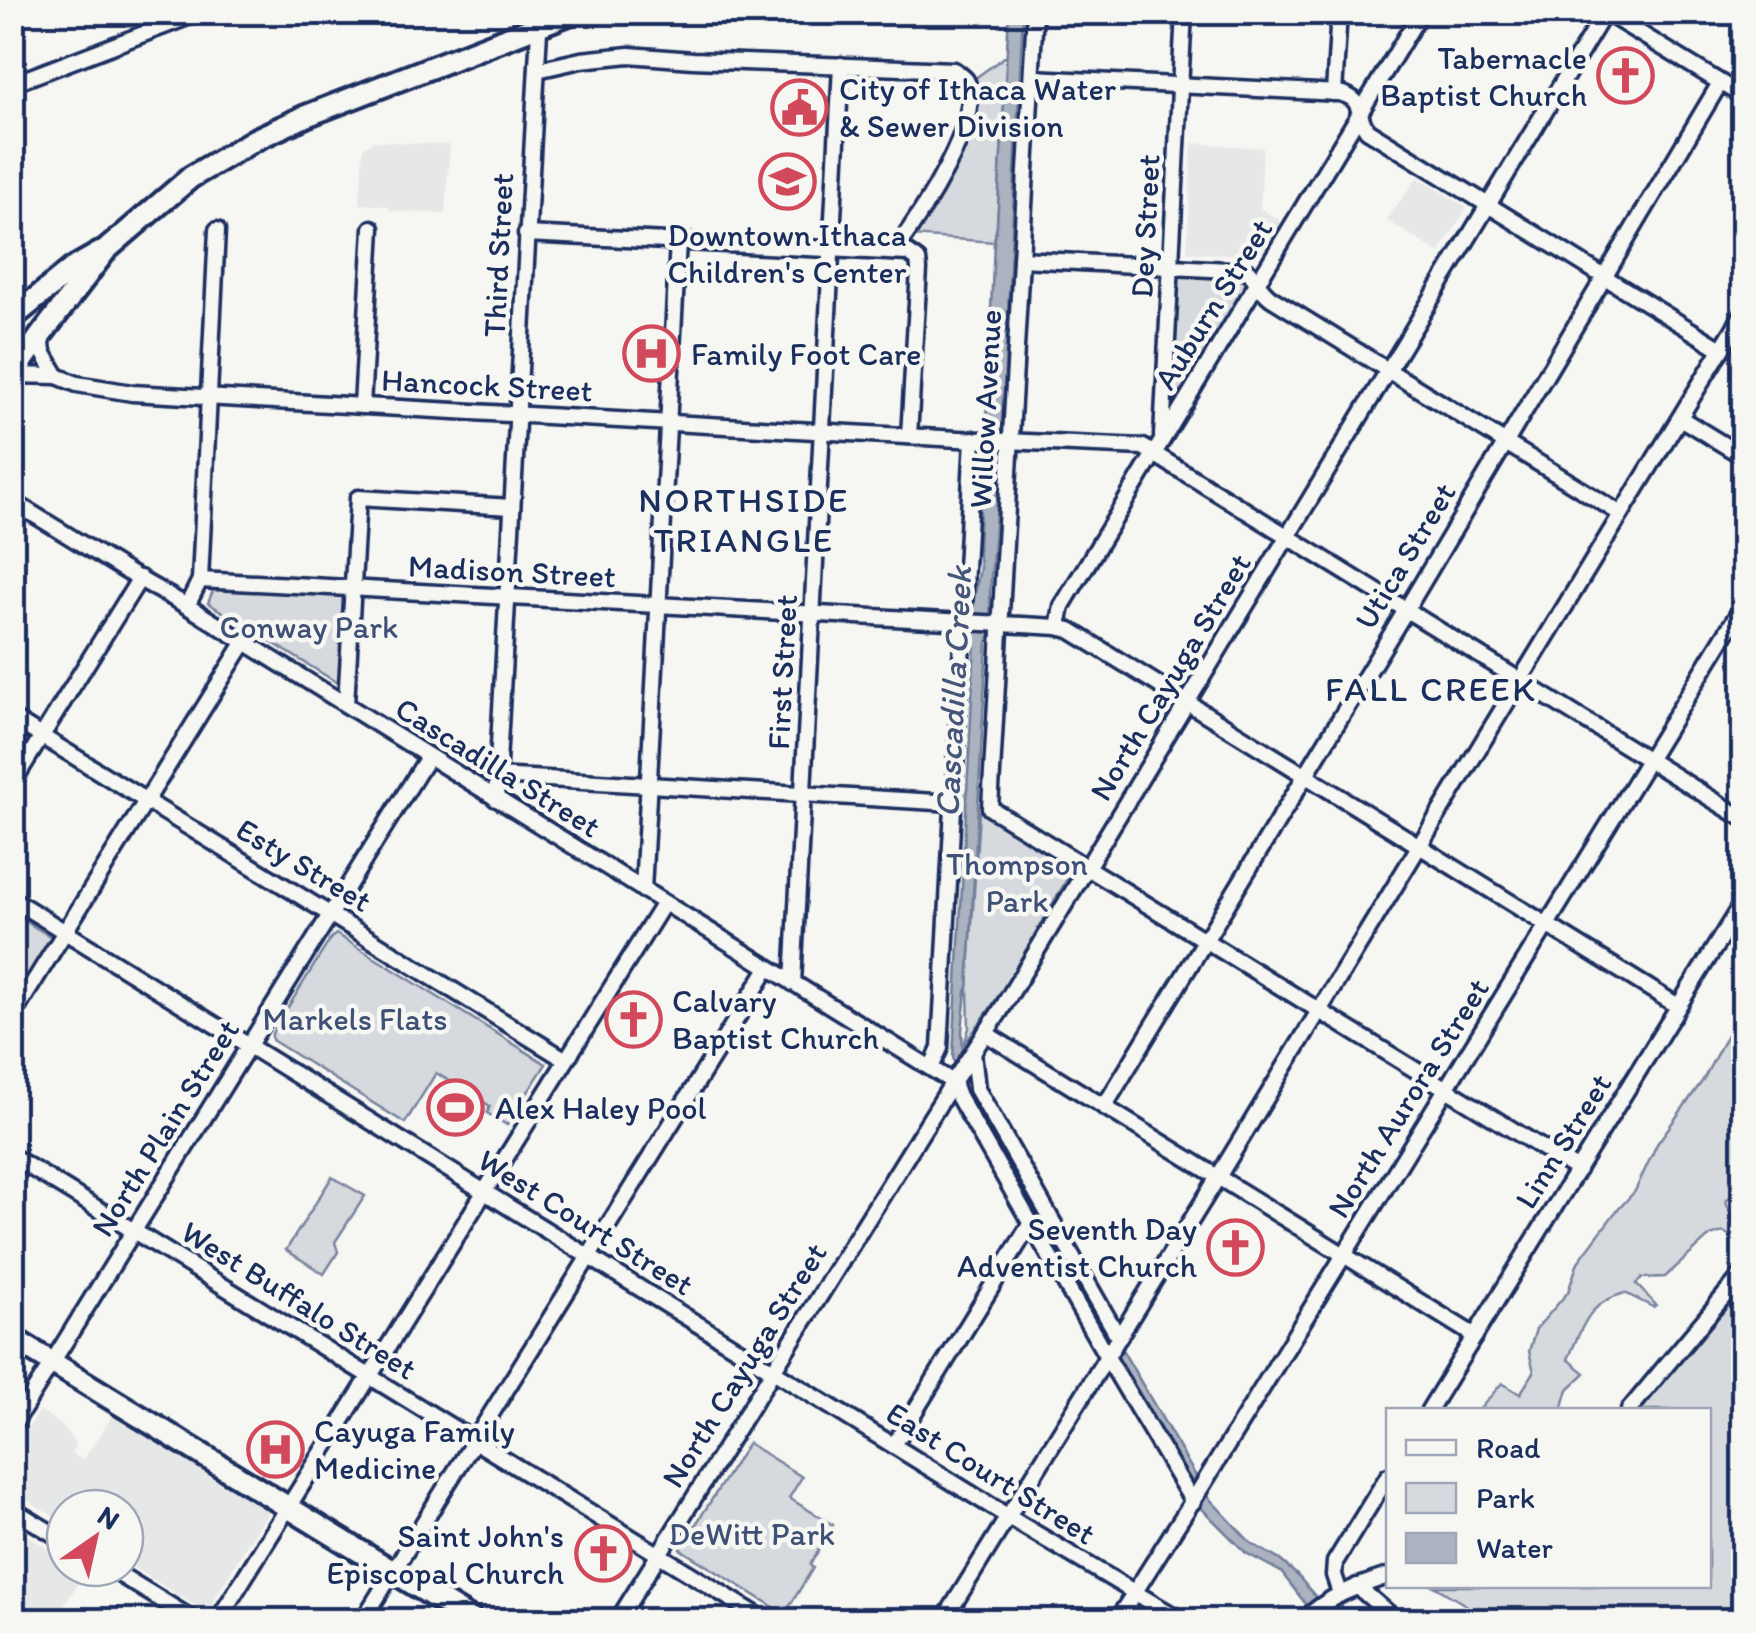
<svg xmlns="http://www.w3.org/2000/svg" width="1756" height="1633" font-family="Itim,sans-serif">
<rect width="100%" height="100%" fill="#f6f6f2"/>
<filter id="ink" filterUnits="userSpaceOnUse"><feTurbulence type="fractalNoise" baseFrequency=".01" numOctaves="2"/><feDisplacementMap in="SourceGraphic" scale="20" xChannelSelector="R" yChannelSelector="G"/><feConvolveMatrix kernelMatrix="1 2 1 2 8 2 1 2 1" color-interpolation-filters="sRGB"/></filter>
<g filter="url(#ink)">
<g fill="#e6e7e7">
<polygon points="373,141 450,145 445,214 390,211 389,206 360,204 363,148"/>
<polygon points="1192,143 1263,148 1260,208 1279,220 1281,225 1261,256 1187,252"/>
<polygon points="1418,177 1467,208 1439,253 1386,220"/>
<polygon points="40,1411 60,1424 76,1444 71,1453 83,1460 113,1415 270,1510 244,1549 207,1613 125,1562 125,1508 65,1508 65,1524 13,1491 13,1451"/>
<polygon points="26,1535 65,1559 65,1568 79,1568 85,1572 55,1620 17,1620 24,1610 13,1602 13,1557"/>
</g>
<g fill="#d6d9dd" stroke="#78849e" stroke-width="2.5">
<polygon points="1007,55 997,225 994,242 910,236 972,121 976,85 974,79"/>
<polygon points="1179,274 1239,276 1246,284 1245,289 1175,402 1172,398"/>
<polygon points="214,588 344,596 341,685 208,603"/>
<polygon points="979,812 983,812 1073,869 1001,993 964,1045 969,1028 968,988"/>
<polygon points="13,914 53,938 13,1003"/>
<polygon points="336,934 546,1064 507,1125 487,1113 490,1106 436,1073 405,1123 272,1040 272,1033 331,938"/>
<path d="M1743,1004V1183L1726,1201L1736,1227L1737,1239L1723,1232L1710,1236L1665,1277L1642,1278L1636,1284L1656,1305L1653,1307L1625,1293C1587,1303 1583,1326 1568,1359L1585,1373L1568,1389L1562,1410H1479L1502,1383L1520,1394L1534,1372L1529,1351L1536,1329L1568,1292L1578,1262L1614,1214L1635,1191L1657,1144L1703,1080Z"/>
<polygon points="332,1177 365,1196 335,1242 338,1252 324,1274 286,1250"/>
<polygon points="1737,1296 1744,1299 1743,1620 1491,1620 1434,1586 1708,1586 1708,1410 1638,1410"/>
<polygon points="748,1443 802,1477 789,1498 833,1525 810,1565 813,1568 785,1614 680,1549"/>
</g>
<g fill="#abb2c0" stroke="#717e99" stroke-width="2.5">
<polygon points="1009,13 1023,13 1001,451 990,592 991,633 987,642 968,988 966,991 962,1031 963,1051 973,1089 1098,1315 1106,1322 1208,1497 1251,1543 1280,1560 1297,1575 1326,1609 1332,1620 1318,1620 1281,1572 1246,1553 1201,1508 1032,1215 1026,1199 964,1095 953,1057 975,641 972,632 973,604 980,568 978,547 983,448 986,421 994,242 997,225"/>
<polygon points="447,1090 476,1109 465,1126 436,1107"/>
</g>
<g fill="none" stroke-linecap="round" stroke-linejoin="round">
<defs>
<g id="minor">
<polyline points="1035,12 990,808 1578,1170"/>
<polyline points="1605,12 1744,97"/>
<path d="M537,70L581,60L629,55L693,60L954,70C958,73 964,77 966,80C987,116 917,220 895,250"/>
<path d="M1032,78L1339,93C1365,99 1355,113 1367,130L1721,349"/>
<polyline points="12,84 201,12"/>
<polyline points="1334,93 1339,12"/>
<polyline points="526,234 908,253 918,260 919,269 909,436"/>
<path d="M1021,259L1248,271C1257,280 1259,289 1271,298L1621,514"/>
<polyline points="41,335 43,352 57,376"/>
<polyline points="13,375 57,376 77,384 132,393 959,439 1143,447 1744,819"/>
<polyline points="362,406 372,228"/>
<polyline points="1680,418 1744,457"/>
<polyline points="1162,436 1184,12"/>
<polyline points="12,501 129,573 187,606 953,1082"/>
<polyline points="200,580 1058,627 1070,630 1678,1006"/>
<polyline points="187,606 200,580 217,230"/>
<polyline points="1058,627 1062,606 1421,12"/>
<polyline points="346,704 358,498 512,507"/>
<polyline points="12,718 566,1060"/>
<polyline points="497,776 953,803"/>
<polyline points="12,784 140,578"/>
<polyline points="496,799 540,12"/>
<polyline points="643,890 678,241"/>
<polyline points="12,899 1020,1524 1181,1620"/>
<polyline points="793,983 841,65"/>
<polyline points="12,1017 244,643"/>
<polyline points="985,1033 1475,1336"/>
<polyline points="973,1052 977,1089 1119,1338"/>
<polyline points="931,1068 940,1048 973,439"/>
<polyline points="953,1082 958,1096 1107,1357 1193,1502"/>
<polyline points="1104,1107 1406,610 1720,83"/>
<polyline points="12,1156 765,1620"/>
<polyline points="1429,1410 1744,900"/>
<polyline points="1629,1410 1744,1272"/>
<polyline points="12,1427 428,757"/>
<polyline points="894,1445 1031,1223"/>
<polyline points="12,1509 65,1541"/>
<polyline points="109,1568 194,1620"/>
<polyline points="1357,1586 1396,1620"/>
<polyline points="1340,1593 1334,1575 1335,1562 1388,1476"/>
<polyline points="218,1620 664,903"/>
<polyline points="363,1620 768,968"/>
<polyline points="618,1620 953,1082 999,1013 1605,12"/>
<polyline points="944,1620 1218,1177 1744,312"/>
<polyline points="1117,1620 1202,1486 1744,604"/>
<path d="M1304,1620C1328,1596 1357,1586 1388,1576"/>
</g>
<g id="highway">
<polyline points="12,318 72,269 100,253"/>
<polyline points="12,376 41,335 106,250 191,177 256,139 306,116 574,12"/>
<polyline points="12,1338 472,1620"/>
</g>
</defs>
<use href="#minor" stroke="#1b2f5e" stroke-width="21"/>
<use href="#highway" stroke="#1b2f5e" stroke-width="28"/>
<use href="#minor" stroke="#f6f6f2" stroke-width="14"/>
<use href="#highway" stroke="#f6f6f2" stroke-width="20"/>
</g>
</g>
<defs>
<symbol id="church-ring" viewBox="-11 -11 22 22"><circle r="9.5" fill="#f6f6f2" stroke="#d1495b" stroke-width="1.5"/><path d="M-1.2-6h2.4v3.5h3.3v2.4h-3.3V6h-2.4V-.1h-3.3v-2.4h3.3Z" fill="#d1495b"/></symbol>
<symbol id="civic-ring" viewBox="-11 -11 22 22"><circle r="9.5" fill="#f6f6f2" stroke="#d1495b" stroke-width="1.5"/><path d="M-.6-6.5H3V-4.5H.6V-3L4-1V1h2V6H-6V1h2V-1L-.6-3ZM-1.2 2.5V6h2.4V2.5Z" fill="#d1495b"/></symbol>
<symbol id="school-ring" viewBox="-11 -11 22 22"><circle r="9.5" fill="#f6f6f2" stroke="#d1495b" stroke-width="1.5"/><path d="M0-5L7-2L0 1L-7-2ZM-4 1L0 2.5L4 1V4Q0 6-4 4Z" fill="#d1495b"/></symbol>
<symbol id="hospital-ring" viewBox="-11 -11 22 22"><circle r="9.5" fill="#f6f6f2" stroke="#d1495b" stroke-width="1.5"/><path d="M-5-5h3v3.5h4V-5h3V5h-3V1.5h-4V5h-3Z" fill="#d1495b"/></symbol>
<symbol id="stadium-ring" viewBox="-11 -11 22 22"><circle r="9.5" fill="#f6f6f2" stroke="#d1495b" stroke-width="1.5"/><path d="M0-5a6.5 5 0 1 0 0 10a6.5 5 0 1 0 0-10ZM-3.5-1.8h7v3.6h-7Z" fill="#d1495b"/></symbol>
</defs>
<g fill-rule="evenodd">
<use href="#church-ring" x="1594" y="44" width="63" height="63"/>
<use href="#civic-ring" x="768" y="76" width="63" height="63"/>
<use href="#school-ring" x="756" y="150" width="63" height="63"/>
<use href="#hospital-ring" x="620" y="322" width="63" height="63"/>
<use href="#church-ring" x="602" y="988" width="63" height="63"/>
<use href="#stadium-ring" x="424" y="1076" width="63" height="63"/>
<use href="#church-ring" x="1204" y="1216" width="63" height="63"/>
<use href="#hospital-ring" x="244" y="1418" width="63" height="63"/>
<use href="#church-ring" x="572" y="1522" width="63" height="63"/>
</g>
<g text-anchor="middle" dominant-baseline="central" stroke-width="9" stroke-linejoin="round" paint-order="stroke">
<g font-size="32" fill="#1b2f5e" stroke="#f6f6f2" text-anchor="start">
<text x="1587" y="58" text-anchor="end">Tabernacle<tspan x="1587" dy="37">Baptist Church</tspan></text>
<text x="839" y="89">City of Ithaca Water<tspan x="839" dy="37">&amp; Sewer Division</tspan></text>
<text x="787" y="235" text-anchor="middle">Downtown Ithaca<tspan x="787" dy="37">Children's Center</tspan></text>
<text x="691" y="354">Family Foot Care</text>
<text x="672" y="1001">Calvary<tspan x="672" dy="37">Baptist Church</tspan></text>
<text x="495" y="1108">Alex Haley Pool</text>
<text x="1197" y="1229" text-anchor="end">Seventh Day<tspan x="1197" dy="37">Adventist Church</tspan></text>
<text x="314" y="1431">Cayuga Family<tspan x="314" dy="37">Medicine</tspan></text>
<text x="564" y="1536" text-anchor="end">Saint John's<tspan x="564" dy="37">Episcopal Church</tspan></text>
</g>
<g font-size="32" fill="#1b2f5e" stroke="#f6f6f2">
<text transform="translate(1145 226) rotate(-87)">Dey Street</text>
<text transform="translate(498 255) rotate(-87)">Third Street</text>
<text transform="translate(1213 304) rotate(-58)">Auburn Street</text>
<text transform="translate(487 385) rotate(3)">Hancock Street</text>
<text transform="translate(985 409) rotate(-87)">Willow Avenue</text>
<text transform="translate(1405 556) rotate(-59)">Utica Street</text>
<text transform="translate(512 571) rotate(3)">Madison Street</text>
<text transform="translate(782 672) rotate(-87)">First Street</text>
<text transform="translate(1170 677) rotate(-59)">North Cayuga Street</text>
<text transform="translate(498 767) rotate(32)">Cascadilla Street</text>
<text transform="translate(304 865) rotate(31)">Esty Street</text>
<text transform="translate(1408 1098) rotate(-58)">North Aurora Street</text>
<text transform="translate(165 1128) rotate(-58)">North Plain Street</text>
<text transform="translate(1563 1141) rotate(-58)">Linn Street</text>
<text transform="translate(586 1222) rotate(32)">West Court Street</text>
<text transform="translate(299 1300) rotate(32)">West Buffalo Street</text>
<text transform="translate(744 1365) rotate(-58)">North Cayuga Street</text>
<text transform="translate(991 1473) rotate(32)">East Court Street</text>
</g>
<g font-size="32" fill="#405177" stroke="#f6f6f2">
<text x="309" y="627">Conway Park</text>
<text x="1017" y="864">Thompson<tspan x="1017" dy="37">Park</tspan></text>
<text x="355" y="1019">Markels Flats</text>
<text x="752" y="1534">DeWitt Park</text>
</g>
<g font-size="35" letter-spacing="2.5" fill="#1b2f5e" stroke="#f6f6f2">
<text x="744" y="500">NORTHSIDE<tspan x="744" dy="40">TRIANGLE</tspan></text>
<text x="1431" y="689">FALL CREEK</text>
</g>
<g font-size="35" font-style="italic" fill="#46567b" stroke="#f6f6f2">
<text transform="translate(953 692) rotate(-87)">Cascadilla Creek</text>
</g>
</g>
<rect width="1756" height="1633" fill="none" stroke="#f6f6f2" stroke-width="50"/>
<rect x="25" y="25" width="1706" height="1583" fill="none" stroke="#1b2f5e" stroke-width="4" filter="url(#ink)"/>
<rect x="1386" y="1408" width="325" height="180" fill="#f6f6f2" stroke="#9ea6b7" stroke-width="2.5"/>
<rect x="1406" y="1440" width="50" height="15" fill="#f6f6f2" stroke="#9ea6b7" stroke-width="2.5"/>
<text x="1476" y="1458" font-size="30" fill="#1b2f5e">Road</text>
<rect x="1406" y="1483" width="50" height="30" fill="#d6d9dd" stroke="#9ea6b7" stroke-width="2.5"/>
<text x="1476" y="1508" font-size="30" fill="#1b2f5e">Park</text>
<rect x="1406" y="1533" width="50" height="30" fill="#abb2c0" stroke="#9ea6b7" stroke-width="2.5"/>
<text x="1476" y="1558" font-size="30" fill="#1b2f5e">Water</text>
<g transform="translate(95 1538) rotate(34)"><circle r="48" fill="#f6f6f2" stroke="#9ea6b7" stroke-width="2.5"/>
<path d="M0-8L18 38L0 25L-18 38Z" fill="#d1495b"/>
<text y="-15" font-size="28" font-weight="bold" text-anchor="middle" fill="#1b2f5e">N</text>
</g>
</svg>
